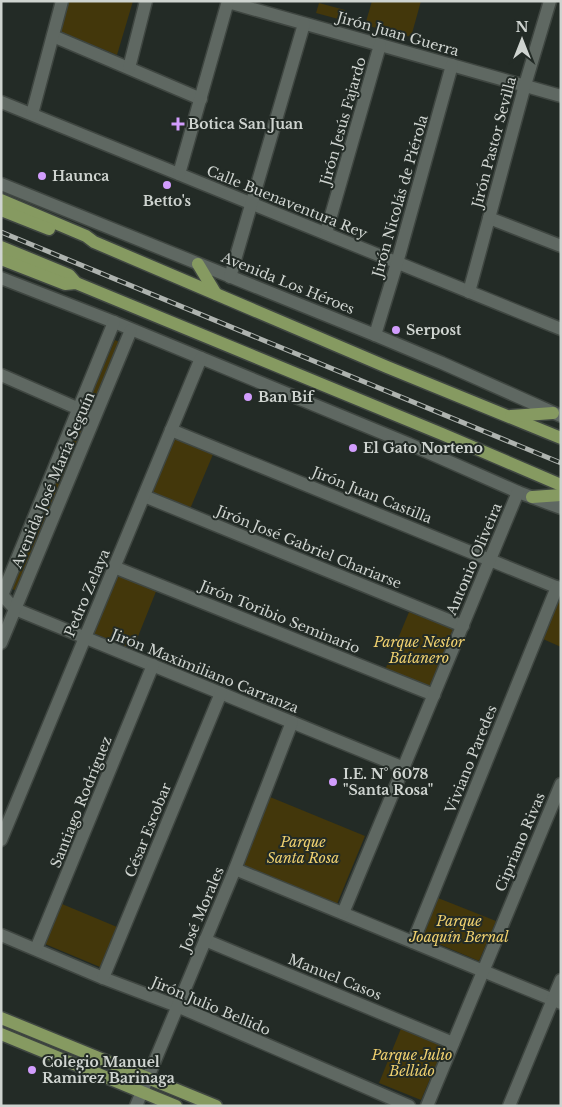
<svg xmlns="http://www.w3.org/2000/svg" width="562" height="1107" font-family="'Libre Baskerville',serif">
<rect width="100%" height="100%" fill="#232b26"/>
<g fill="#43370b">
<polygon points="67,1 133,1 117,55 59,31"/>
<polygon points="372,1 421,1 411,37 365,25"/>
<polygon points="319,3 345,10 342,20 316,13"/>
<polygon points="115,340 121,343 94,404 88,402"/>
<polygon points="80,423 86,425 17,591 10,588"/>
<polygon points="174,435 214,452 190,509 149,492"/>
<polygon points="117,573 157,589 133,649 93,633"/>
<polygon points="561,596 561,647 543,639"/>
<polygon points="409,612 453,629 429,688 385,670"/>
<polygon points="270,797 365,836 337,904 241,864"/>
<polygon points="438,898 496,921 479,961 422,937"/>
<polygon points="62,904 117,927 100,967 45,944"/>
<polygon points="402,1026 445,1044 421,1100 379,1083"/>
</g>
<g fill="none" stroke-linecap="round" stroke-linejoin="round">
<defs>
<g id="minor">
<polyline points="228,2 561,96"/>
<polyline points="53,36 201,99"/>
<polyline points="129,68 146,1"/>
<polyline points="1,102 561,329"/>
<polyline points="32,114 62,1"/>
<polyline points="179,174 228,1"/>
<polyline points="1,184 375,335 442,363 561,416"/>
<polyline points="489,218 561,246"/>
<polyline points="326,233 380,45"/>
<polyline points="230,277 304,24"/>
<polyline points="1,278 114,322 409,444 518,492 561,508"/>
<polyline points="469,292 525,85 550,1"/>
<polyline points="375,335 397,263 452,65"/>
<polyline points="1,375 86,412"/>
<polyline points="171,430 561,589"/>
<polyline points="144,496 463,626"/>
<polyline points="114,567 434,695"/>
<polyline points="1,594 15,609 404,768"/>
<polyline points="1,598 114,322"/>
<polyline points="1,643 131,330"/>
<polyline points="1,840 201,358"/>
<polyline points="235,869 561,1003"/>
<polyline points="343,913 518,492"/>
<polyline points="1,935 103,978 177,1006 409,1106"/>
<polyline points="205,940 453,1043"/>
<polyline points="413,942 557,587"/>
<polyline points="36,949 153,665"/>
<polyline points="103,978 221,693"/>
<polyline points="136,1106 235,869 292,722"/>
<polyline points="427,1106 561,784"/>
<polyline points="509,1106 561,980"/>
</g>
<g id="major">
<polyline points="1,200 86,236 94,242 387,367 561,438"/>
<polyline points="1,210 49,229"/>
<polyline points="1,247 69,275 76,283"/>
<polyline points="1,259 65,284 76,283 442,434 561,485"/>
<polyline points="198,264 216,294"/>
<polyline points="511,416 553,413"/>
<polyline points="532,497 561,495"/>
<polyline points="1,1018 216,1106"/>
<polyline points="1,1034 176,1106"/>
</g>
</defs>
<use href="#minor" stroke="#3f4641" stroke-width="15"/>
<use href="#major" stroke="#3f4641" stroke-width="15"/>
<use href="#minor" stroke="#5f6862" stroke-width="12"/>
<use href="#major" stroke="#869a61" stroke-width="12"/>
<defs>
<polyline id="rail" points="1,232 561,463"/>
</defs>
<use href="#rail" stroke="#aeb3af" stroke-width="5"/>
<use href="#rail" stroke="#232b26" stroke-width="3" stroke-dasharray="9" stroke-linecap="butt"/>
</g>
<g fill="#d29dfd" stroke="#232b26" stroke-width="2">
<path d="M175.5 116.5h5v5h5v5h-5v5h-5v-5h-5v-5h5z"/>
<circle cx="42" cy="176" r="5"/>
<circle cx="167" cy="185" r="5"/>
<circle cx="396" cy="330" r="5"/>
<circle cx="248" cy="397" r="5"/>
<circle cx="353" cy="448" r="5"/>
<circle cx="333" cy="782" r="5"/>
<circle cx="32" cy="1070" r="5"/>
</g>
<g text-anchor="middle" dominant-baseline="central" stroke-width="4" stroke-linejoin="round" paint-order="stroke">
<g font-size="14" fill="#cfd4d0" stroke="#232b26">
<text transform="translate(398 34) rotate(16)">Jirón Juan Guerra</text>
<text transform="translate(343 121) rotate(-74)">Jirón Jesús Fajardo</text>
<text transform="translate(494 142) rotate(-75)">Jirón Pastor Sevilla</text>
<text transform="translate(400 196) rotate(-74)">Jirón Nicolás de Piérola</text>
<text transform="translate(287 202) rotate(22)">Calle Buenaventura Rey</text>
<text transform="translate(288 283) rotate(22)">Avenida Los Héroes</text>
<text transform="translate(53 480) rotate(-67)">Avenida José María Seguín</text>
<text transform="translate(372 495) rotate(22)">Jirón Juan Castilla</text>
<text transform="translate(309 547) rotate(22)">Jirón José Gabriel Chariarse</text>
<text transform="translate(474 559) rotate(-67)">Antonio Oliveira</text>
<text transform="translate(87 593) rotate(-67)">Pedro Zelaya</text>
<text transform="translate(280 617) rotate(22)">Jirón Toribio Seminario</text>
<text transform="translate(205 671) rotate(22)">Jirón Maximiliano Carranza</text>
<text transform="translate(471 759) rotate(-68)">Viviano Paredes</text>
<text transform="translate(81 802) rotate(-68)">Santiago Rodríguez</text>
<text transform="translate(148 830) rotate(-68)">César Escobar</text>
<text transform="translate(520 842) rotate(-67)">Cipriano Rivas</text>
<text transform="translate(202 909) rotate(-67)">José Morales</text>
<text transform="translate(335 977) rotate(22)">Manuel Casos</text>
<text transform="translate(211 1006) rotate(23)">Jirón Julio Bellido</text>
</g>
<g font-size="14" font-weight="bold" fill="#cfd4d0" stroke="#232b26" text-anchor="start">
<text x="188" y="124">Botica San Juan</text>
<text x="52" y="176">Haunca</text>
<text x="167" y="201" text-anchor="middle">Betto's</text>
<text x="406" y="330">Serpost</text>
<text x="258" y="397">Ban Bif</text>
<text x="363" y="448">El Gato Norteno</text>
<text x="343" y="774">I.E. N° 6078<tspan x="343" dy="16">"Santa Rosa"</tspan></text>
<text x="42" y="1062">Colegio Manuel<tspan x="42" dy="16">Ramirez Barinaga</tspan></text>
</g>
<g font-size="14" font-style="italic" fill="#efd06f" stroke="#232b26">
<text x="419" y="642">Parque Nestor<tspan x="419" dy="16">Batanero</tspan></text>
<text x="303" y="842">Parque<tspan x="303" dy="16">Santa Rosa</tspan></text>
<text x="459" y="921">Parque<tspan x="459" dy="16">Joaquín Bernal</tspan></text>
<text x="412" y="1055">Parque Julio<tspan x="412" dy="16">Bellido</tspan></text>
</g>
</g>
<rect width="562" height="1107" fill="none" stroke="#cfd4d0" stroke-width="5"/>
<g transform="translate(522 40)" stroke="#232b26" stroke-width="4" paint-order="stroke">
<path d="M0-4L9 19L0 12L-9 19Z" fill="#cfd4d0"/>
<text y="-8" font-size="14" font-weight="bold" text-anchor="middle" fill="#cfd4d0">N</text>
</g>
</svg>
